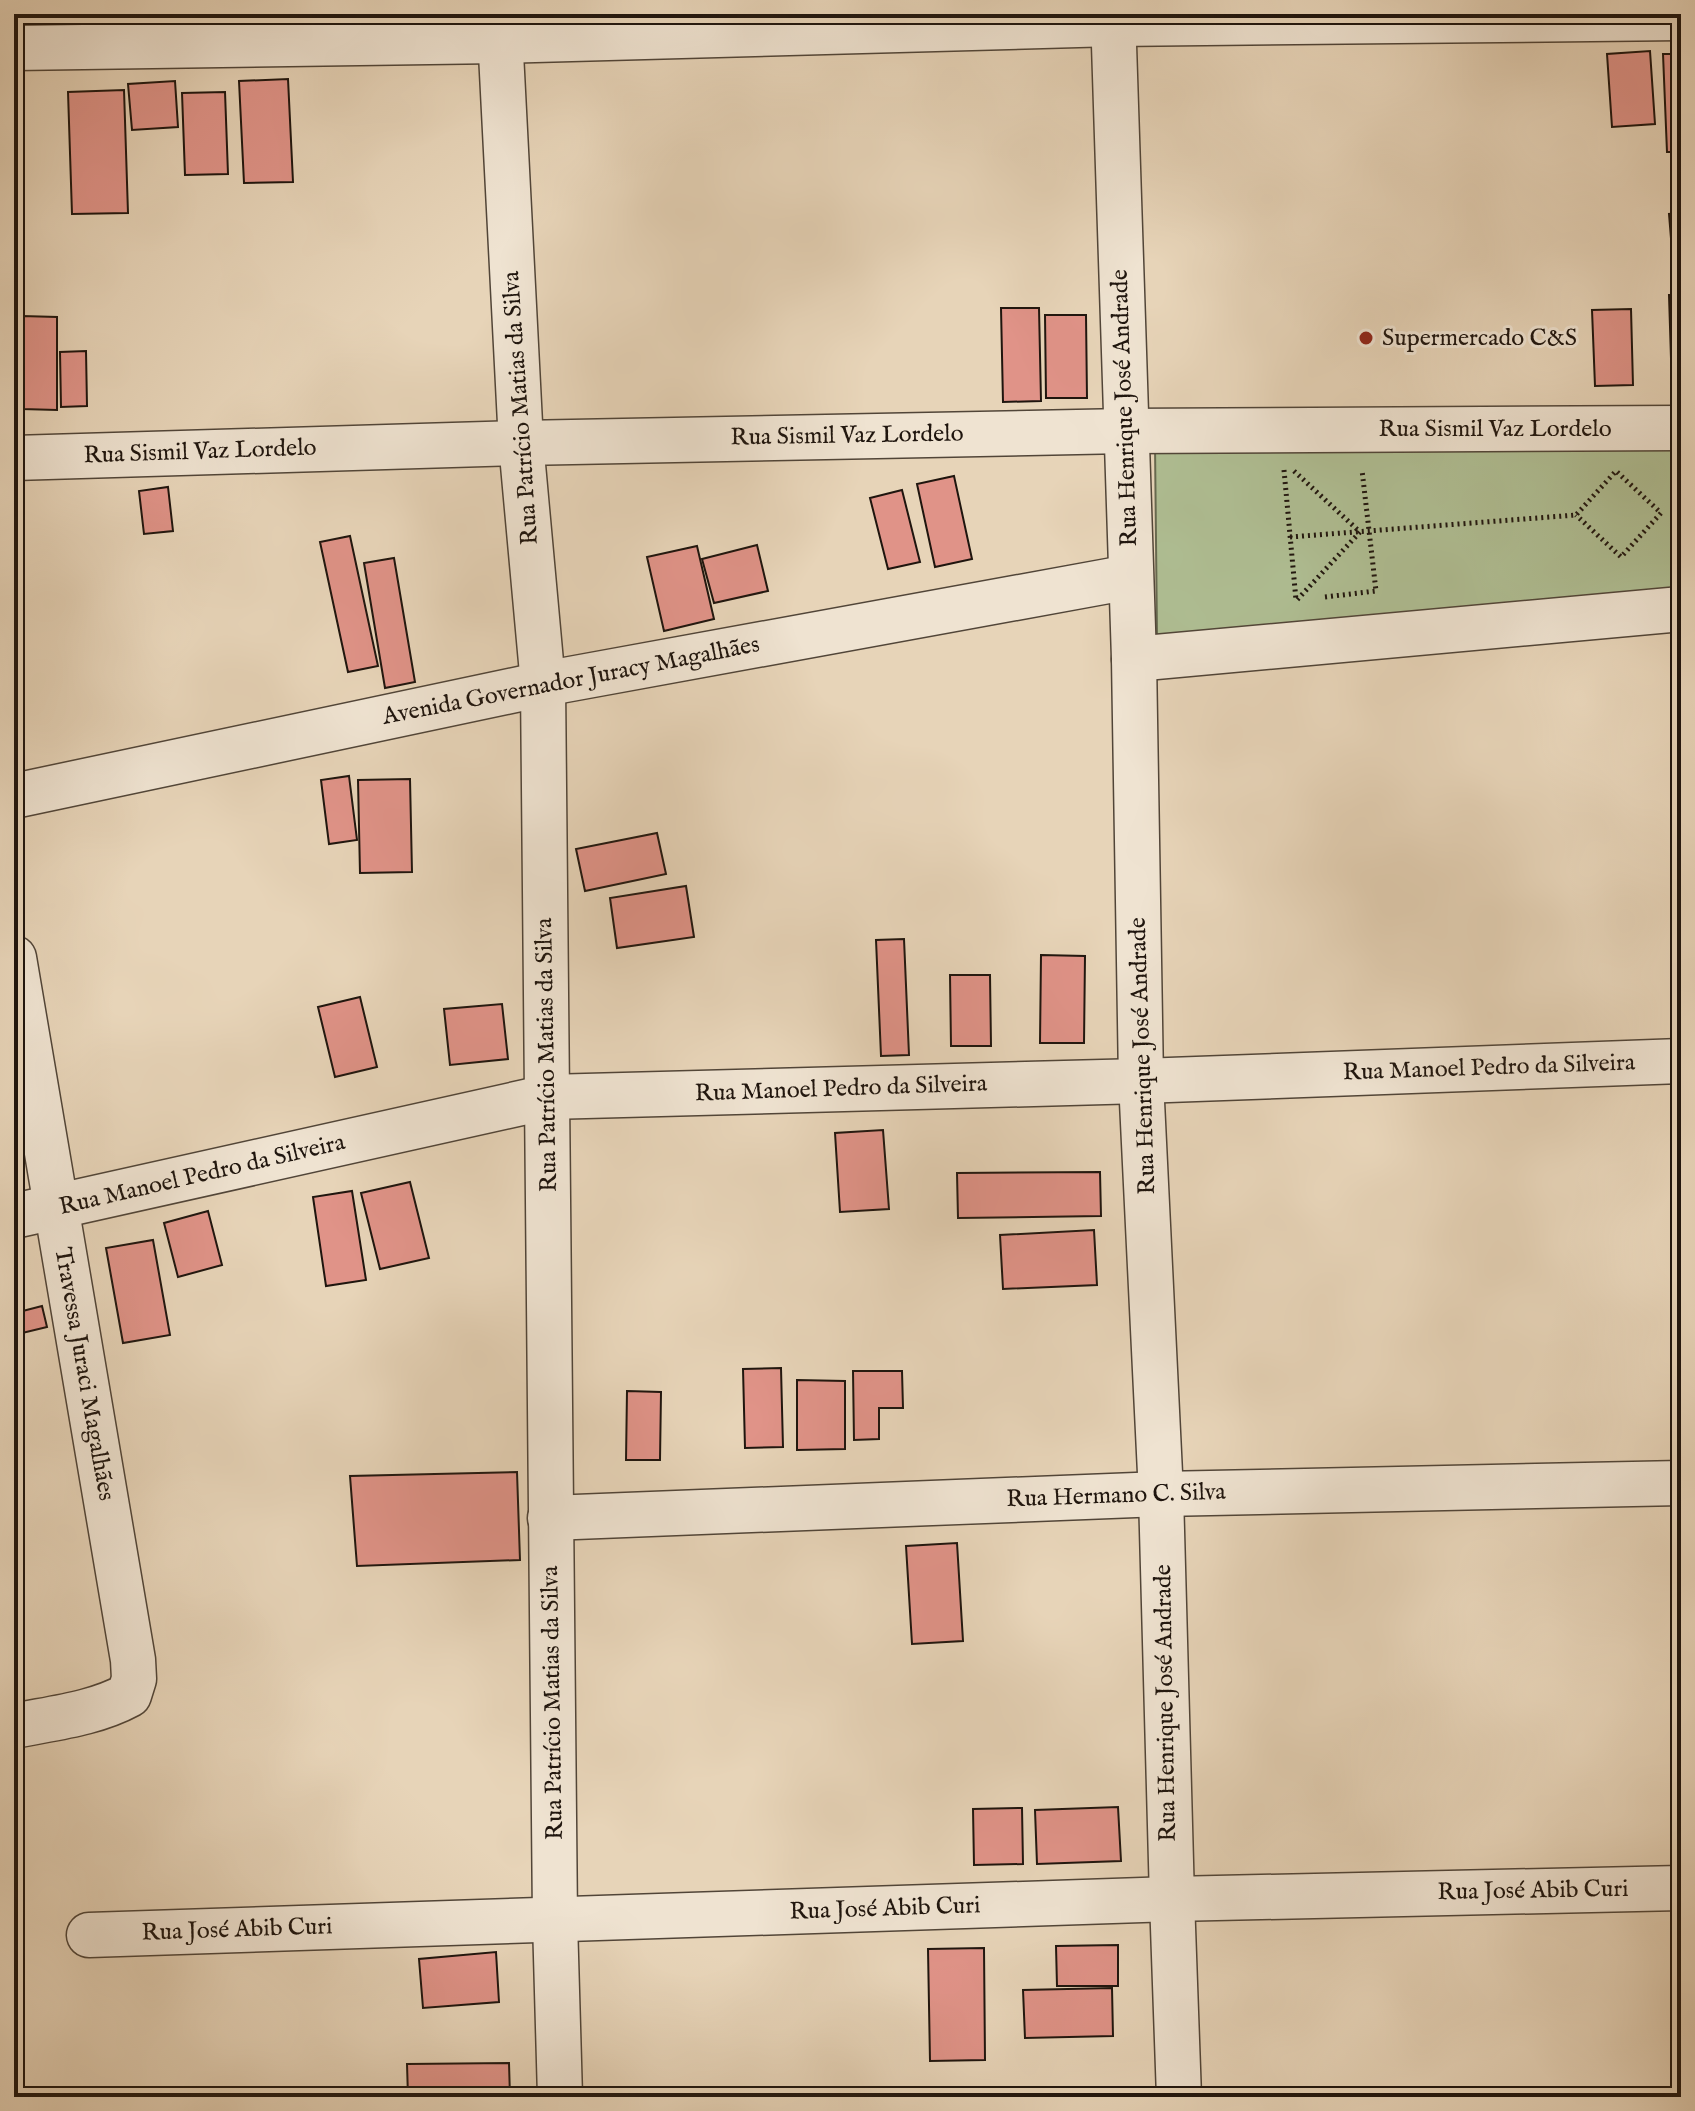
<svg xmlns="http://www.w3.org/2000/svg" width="1695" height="2111" font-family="'IM FELL English',serif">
<rect width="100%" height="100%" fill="#e7d4b8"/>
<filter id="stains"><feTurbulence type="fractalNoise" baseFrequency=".0025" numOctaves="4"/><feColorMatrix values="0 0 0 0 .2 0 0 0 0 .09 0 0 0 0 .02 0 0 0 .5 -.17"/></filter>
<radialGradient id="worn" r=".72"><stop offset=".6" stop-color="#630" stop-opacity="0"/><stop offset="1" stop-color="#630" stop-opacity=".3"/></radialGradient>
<polygon fill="#afbe93" stroke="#676a50" stroke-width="2" points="1681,439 1681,589 1157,636 1155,445"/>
<g fill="#e09388" stroke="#1f150e" stroke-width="2">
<polygon points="1650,51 1655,124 1612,127 1607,54"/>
<polygon points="1663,54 1681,54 1681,152 1667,152"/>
<polygon points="288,79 293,182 244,183 239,81"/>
<polygon points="175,81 178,127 132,130 128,84"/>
<polygon points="124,90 128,213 72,214 68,92"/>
<polygon points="225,92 228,174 185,175 182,93"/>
<polygon points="1681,213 1681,262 1673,263 1669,214"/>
<polygon points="1669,295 1681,295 1681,390 1672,390"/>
<polygon points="1001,308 1039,308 1041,401 1003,402"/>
<polygon points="1631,309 1633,385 1595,386 1592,310"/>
<polygon points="1045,315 1086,315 1087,398 1046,398"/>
<polygon points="22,316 57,317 57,410 22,409"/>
<polygon points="86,351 87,406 61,407 60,352"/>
<polygon points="954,476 972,559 935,567 917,484"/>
<polygon points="168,487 173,531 144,534 139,491"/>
<polygon points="902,490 920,562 888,569 870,498"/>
<polygon points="350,536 378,666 348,672 320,542"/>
<polygon points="757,545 768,591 714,603 702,559"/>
<polygon points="697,546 714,619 664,631 647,557"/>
<polygon points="394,558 415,682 385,688 364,563"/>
<polygon points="349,776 357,840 329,844 321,780"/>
<polygon points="410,779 412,872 360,873 358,780"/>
<polygon points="657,833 666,874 585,891 576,849"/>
<polygon points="686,886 694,937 617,948 610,898"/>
<polygon points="904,939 909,1055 881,1056 876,940"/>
<polygon points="1041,955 1085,956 1084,1043 1040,1043"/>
<polygon points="950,975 990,975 991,1046 951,1046"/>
<polygon points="360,997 377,1067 335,1077 318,1007"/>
<polygon points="502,1004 508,1059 450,1065 444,1009"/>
<polygon points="883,1130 889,1209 840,1212 835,1133"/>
<polygon points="1100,1172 1101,1216 958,1218 957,1173"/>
<polygon points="410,1182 429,1258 380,1269 361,1193"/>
<polygon points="352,1191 366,1280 326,1286 313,1197"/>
<polygon points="208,1211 222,1265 178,1277 164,1223"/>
<polygon points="1094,1230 1097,1285 1003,1289 1000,1235"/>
<polygon points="153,1240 170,1335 123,1343 106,1248"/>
<polygon points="42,1306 47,1327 14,1335 14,1307 15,1313"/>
<polygon points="781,1368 783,1447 745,1448 743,1369"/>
<polygon points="853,1371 902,1371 903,1408 879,1408 879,1439 854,1440"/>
<polygon points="797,1380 845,1381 845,1449 797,1450"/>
<polygon points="627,1391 661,1392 660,1460 626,1460"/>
<polygon points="517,1472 520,1560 357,1566 350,1476"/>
<polygon points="957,1543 963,1641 912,1644 906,1546"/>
<polygon points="1118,1807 1121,1861 1037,1864 1035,1810"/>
<polygon points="1022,1808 1023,1864 974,1865 973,1809"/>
<polygon points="1118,1945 1118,1986 1057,1986 1056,1946"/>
<polygon points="984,1948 985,2060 930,2061 928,1949"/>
<polygon points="496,1952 499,2002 423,2008 419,1959"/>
<polygon points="1112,1988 1113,2036 1025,2038 1023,1990"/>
<polygon points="509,2063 510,2097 408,2097 407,2064"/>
</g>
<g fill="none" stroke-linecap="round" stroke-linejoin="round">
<defs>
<g id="minor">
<polyline points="499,14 521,443 543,684 555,1921 560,2097"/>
<polyline points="1113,14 1134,659 1141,1081 1161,1494 1172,1899 1179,2097"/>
<polyline points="14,48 500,41 1114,24 1681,18"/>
<polyline points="14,458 521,443 1126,431 1681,428"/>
<polyline points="1134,659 1681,609"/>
<polyline points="14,796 543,684 1130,577"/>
<path d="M14,958L133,1660L134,1679L129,1695C94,1714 53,1718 14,1726"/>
<polyline points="14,1216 548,1097 1141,1081 1681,1061"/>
<polyline points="550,1518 1161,1494 1681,1483"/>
<polyline points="89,1935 1172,1899 1681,1888"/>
</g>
</defs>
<use href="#minor" stroke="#514538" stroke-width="47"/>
<g stroke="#1f150e" stroke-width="5" stroke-dasharray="2 4" stroke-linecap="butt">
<polyline points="1284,470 1296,600"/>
<polyline points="1294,471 1360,532 1296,601"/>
<polyline points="1290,537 1576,515 1616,471 1661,513 1621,557 1576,515"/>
<polyline points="1325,597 1376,591 1362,470"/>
</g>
<use href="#minor" stroke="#efe3d1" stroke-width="44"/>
</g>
<circle fill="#8f2418" stroke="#efe3d1" stroke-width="3" cx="1366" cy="338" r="8"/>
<g text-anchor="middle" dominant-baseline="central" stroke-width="6" stroke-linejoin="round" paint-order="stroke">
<g font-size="24" fill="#1f150e" stroke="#efe3d1" text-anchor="start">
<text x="1382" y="338">Supermercado C&amp;S</text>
</g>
<g font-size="24" fill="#1f150e" stroke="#efe3d1">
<text transform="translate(521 408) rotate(-94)">Rua Patrício Matias da Silva</text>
<text transform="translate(1125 408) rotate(-92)">Rua Henrique José Andrade</text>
<text x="1495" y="429">Rua Sismil Vaz Lordelo</text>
<text transform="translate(847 436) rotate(-1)">Rua Sismil Vaz Lordelo</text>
<text transform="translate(200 452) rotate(-2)">Rua Sismil Vaz Lordelo</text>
<text transform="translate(571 681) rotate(-11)">Avenida Governador Juracy Magalhães</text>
<text transform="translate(547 1055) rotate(-91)">Rua Patrício Matias da Silva</text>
<text transform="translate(1143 1056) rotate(-92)">Rua Henrique José Andrade</text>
<text transform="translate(1489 1068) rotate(-2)">Rua Manoel Pedro da Silveira</text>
<text transform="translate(841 1089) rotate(-2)">Rua Manoel Pedro da Silveira</text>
<text transform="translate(202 1175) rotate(-13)">Rua Manoel Pedro da Silveira</text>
<text transform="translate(84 1374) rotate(80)">Travessa Juraci Magalhães</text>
<text transform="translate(1116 1496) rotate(-2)">Rua Hermano C. Silva</text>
<text transform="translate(553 1703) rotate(-91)">Rua Patrício Matias da Silva</text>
<text transform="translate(1166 1703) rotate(-91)">Rua Henrique José Andrade</text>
<text transform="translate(1533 1891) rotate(-1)">Rua José Abib Curi</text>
<text transform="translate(885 1909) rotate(-2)">Rua José Abib Curi</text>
<text transform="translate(237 1930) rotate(-2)">Rua José Abib Curi</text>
</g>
</g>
<rect width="1695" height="2111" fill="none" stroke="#e7d4b8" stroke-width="48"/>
<rect x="16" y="16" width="1663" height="2079" fill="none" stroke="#1f150e" stroke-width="4"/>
<rect x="24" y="24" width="1647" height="2063" fill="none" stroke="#1f150e" stroke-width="2"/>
<rect width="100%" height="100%" filter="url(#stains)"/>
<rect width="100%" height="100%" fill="url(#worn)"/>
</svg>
